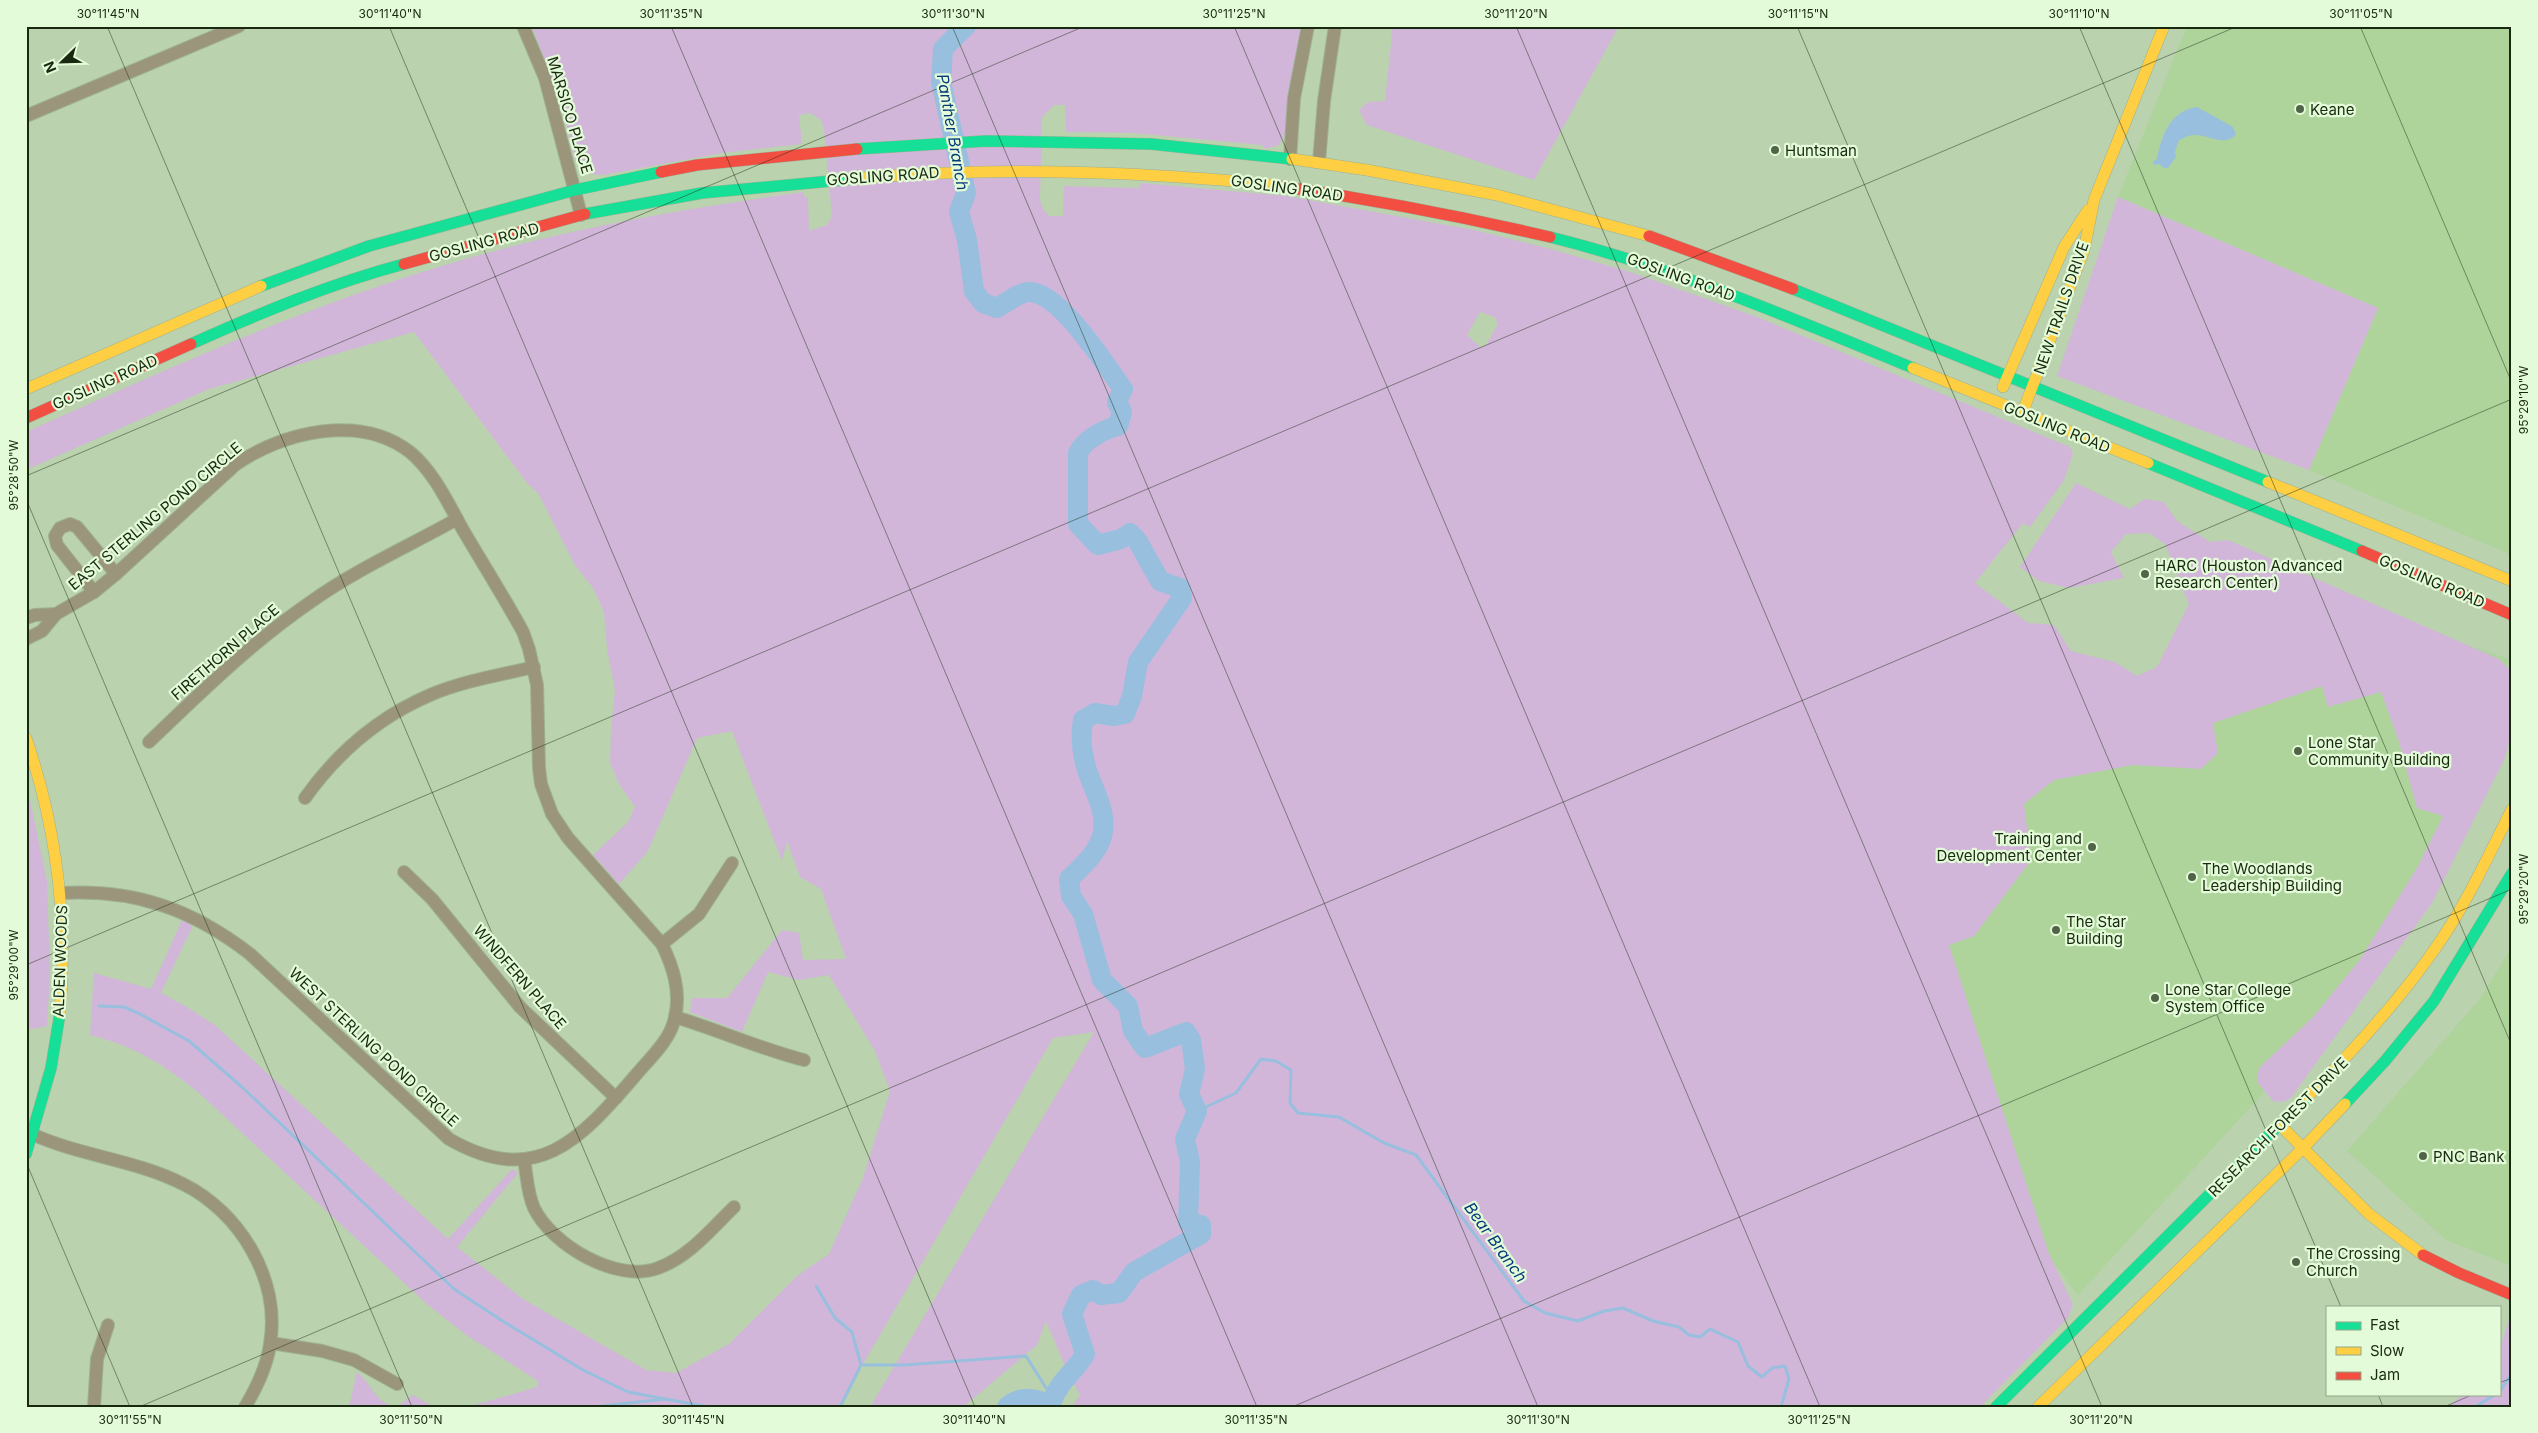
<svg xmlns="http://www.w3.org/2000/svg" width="2538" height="1433" font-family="Inter,sans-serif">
<rect width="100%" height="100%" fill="#bad2ae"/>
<g fill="#aed49c">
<polygon points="2187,26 2512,26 2512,555 2309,470 2378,308 2118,197"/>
<polygon points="2416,628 2509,659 2468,797 2301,1052 2078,1295 2045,1252 1946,943 2010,768"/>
<polygon points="2512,947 2512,1266 2446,1240 2347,1151 2479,1000"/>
</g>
<g fill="#d1b6da" fill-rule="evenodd">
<path d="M532,26H1303L1293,69L1285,134L1279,145L1265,149L1262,145L1133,133L1066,132L1065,105H1054L1042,117L1040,200L1043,209L1049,216H1063L1064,186L1139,188L1141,183L1286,196L1474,230L1547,248L1630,272L1757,317L2070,447L2073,453L2064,480L2030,527L2023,523L1975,583L2028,623L2054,625L2071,651L2115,662L2137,676L2157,667L2189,604L2165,544L2149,533L2126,534L2111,552L2124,578L2069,588L2039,581L2020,567L2076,483L2130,509L2144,499L2164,502L2177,521L2210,542L2228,540L2499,659L2512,672V730L2505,758L2432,903L2290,1099L2283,1102L2273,1101L2257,1082L2259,1068L2313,1017L2359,961L2417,868L2443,816L2417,808L2399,742L2381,692L2328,707L2322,686L2213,723L2218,753L2201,769L2133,765L2054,780L2024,804L2031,860L1974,936L1949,945L2048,1251L2073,1305L2068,1318L1980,1407H1072L1080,1395L1073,1382L1077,1379L1070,1372L1068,1373L1046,1321L1037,1345L963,1407H870L1094,1032L1053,1038L838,1407H468L537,1387L538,1381L466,1335L428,1305L199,1093C163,1064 137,1047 90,1035L94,973L151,989L182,920L193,925L161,993L187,1007L216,1026L448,1239L512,1169L518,1173L457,1247L523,1299L646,1370L676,1373L729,1344L797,1276L829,1254L863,1178L890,1091L875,1051L829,975L799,980L768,972L742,1032L690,1012L692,998H727L782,930L799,933L803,960L846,959L821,889L800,877L787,841L782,861L732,731L697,738L648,851L619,884L593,855L628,822L635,807L619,784L610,763L611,731L615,690L607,649L604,612L593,588L575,565L538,493L527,483L414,332L209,389L26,470V432C163,371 298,309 442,266C560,230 682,209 804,192V197H808L809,231L827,225L832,216L824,130L821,120L810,113L799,115L802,144L722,153L604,175L591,174L582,169L575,160L563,109ZM1480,312L1495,317L1498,324L1486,345L1480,347L1467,335Z"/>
<polygon points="1390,26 1619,26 1534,180 1367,125 1359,110 1368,102 1385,101 1392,34"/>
<polygon points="2118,197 2378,308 2309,470 2057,376"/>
<polygon points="26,781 47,881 50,975 47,1026 26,1030 26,965 30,964 26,898"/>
<polygon points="2512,1317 2512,1407 2447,1407 2464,1394 2499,1394 2499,1351 2509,1320"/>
<path d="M357,1372C374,1386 375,1405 398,1406L413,1395L434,1407H349Z"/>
</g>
<path fill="#98bfde" d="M2197,107L2233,127L2236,134C2225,148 2208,134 2194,135C2189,135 2184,138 2179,140L2175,152L2176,157L2168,168H2164L2159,164L2154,165L2153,162L2157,159C2161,136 2171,110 2197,107Z"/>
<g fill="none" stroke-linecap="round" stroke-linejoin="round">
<g stroke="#98bfde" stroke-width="3">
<polyline points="99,1006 124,1007 138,1013 189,1041 242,1087 454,1289 501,1320 583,1370 628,1392 665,1399"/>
<polyline points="1197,1111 1236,1093 1261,1059 1276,1061 1291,1070 1290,1103 1298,1113 1339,1117 1384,1143 1416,1155 1524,1301 1545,1313 1578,1321 1604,1311 1623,1308 1653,1321 1679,1327 1689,1335 1700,1337 1710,1329 1738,1342 1748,1366 1762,1377 1772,1368 1785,1366 1789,1379 1781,1407"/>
<polyline points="816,1286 835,1318 852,1332 861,1365"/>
<polyline points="2499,1392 2512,1374"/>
<polyline points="593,1407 665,1399 710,1407"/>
<polyline points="840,1407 861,1365 904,1365 1026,1356 1053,1399"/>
<polyline points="2475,1407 2496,1394"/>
</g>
<path stroke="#98bfde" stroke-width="20" d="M966,26L943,49L941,82L966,193L959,212L967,240L974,291L983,303L997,308C1006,303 1018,293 1028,292C1059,290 1106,366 1123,389L1117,402L1122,412L1118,426C1104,429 1084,440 1078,453V524L1098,545L1121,539L1130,533L1137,540L1160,581L1180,588L1182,598L1138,662L1132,696L1125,714L1114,716L1095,713L1083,720C1080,738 1082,756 1088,773C1095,793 1108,814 1102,836C1097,854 1081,867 1069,879L1071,896L1083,914L1102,980L1128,1006L1133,1031L1145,1048L1186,1032L1191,1040L1195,1069L1189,1094L1197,1111L1185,1139L1190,1162L1188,1222L1201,1225V1234L1134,1272L1119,1293L1101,1295L1093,1290L1081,1295L1072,1314L1085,1354C1075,1372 1060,1380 1053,1399L1045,1403C1032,1397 1018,1397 1007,1407"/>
<defs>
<g id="street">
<polyline points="523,26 545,78 581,215"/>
<polyline points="26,116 239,26"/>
<polyline points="1290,159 1294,98 1308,26"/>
<polyline points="1319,162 1324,101 1335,26"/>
<polyline points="94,592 57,545 55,536 60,528 70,524 77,527 116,574"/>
<polyline points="26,618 35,615 56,614"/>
<path d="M26,639L42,631L56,614L94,592L116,574L235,465C282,432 360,413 410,452C434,472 448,503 463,530C483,564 504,597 523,632L529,649L537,685L539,768L541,784L552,814L568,838L662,944C673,967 681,991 675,1017C671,1040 649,1059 635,1076C580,1140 536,1189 449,1139L250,954C192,909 135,889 62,893"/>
<path d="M149,742C201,692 252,642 312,601C357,569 409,546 457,519"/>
<path d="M305,798C337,753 379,717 430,695C463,681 500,675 534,667"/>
<polyline points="404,872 432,899 520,1007 616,1098"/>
<polyline points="662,944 699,914 732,863"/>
<path d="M675,1017C719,1030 760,1049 804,1060"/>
<path d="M32,1134C80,1156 136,1160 183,1184C240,1212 281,1280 270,1344C267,1367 257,1387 245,1407"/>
<path d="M524,1159C527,1175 527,1193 534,1208C551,1244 617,1284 658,1268C689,1257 711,1229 734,1207"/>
<polyline points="271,1343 322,1351 354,1360 397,1384"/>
<polyline points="94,1407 97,1359 108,1325"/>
</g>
<g id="fast">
<polyline points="857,149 986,141 1151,144 1292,159"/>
<polyline points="585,214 702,193 863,178"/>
<path d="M1550,237C1675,268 1794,319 1913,368"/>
<polyline points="261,286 369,246 575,190 661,172"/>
<polyline points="1793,289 2268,482"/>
<path d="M191,344C260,313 332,283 404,264"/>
<polyline points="2148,463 2362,551"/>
<polyline points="2345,1104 2385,1061 2434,1001 2512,873"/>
<polyline points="26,1154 51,1068 60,1013"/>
<polyline points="1996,1407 2308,1096"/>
</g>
<g id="slow">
<polyline points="1292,159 1367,170 1497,195 1649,236"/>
<path d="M863,178C952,170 1039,170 1128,174C1178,177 1228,179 1279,186"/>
<polyline points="1913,368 2148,463"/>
<polyline points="2003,387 2064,247 2088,210"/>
<polyline points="26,389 261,286"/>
<polyline points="2022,414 2084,250 2094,200 2164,26"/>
<polyline points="2268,482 2512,581"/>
<path d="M26,738C57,828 68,917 60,1013"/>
<path d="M2308,1096C2355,1049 2401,999 2439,943C2468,901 2489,854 2512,809"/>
<polyline points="2280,1125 2369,1214 2423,1255"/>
<polyline points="2038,1407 2303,1148 2345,1104"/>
</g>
<g id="jam">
<polyline points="661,172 697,165 857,149"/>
<path d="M1279,186C1370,199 1460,216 1550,237"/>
<polyline points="1649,236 1793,289"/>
<polyline points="404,264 585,214"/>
<polyline points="26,418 191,344"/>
<polyline points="2362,551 2512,615"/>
<polyline points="2423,1255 2459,1273 2512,1295"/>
</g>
</defs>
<use href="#street" stroke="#9eb194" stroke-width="14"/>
<use href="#fast" stroke="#9eb194" stroke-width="12"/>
<use href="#slow" stroke="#9eb194" stroke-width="12"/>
<use href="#jam" stroke="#9eb194" stroke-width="12"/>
<use href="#street" stroke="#9b967b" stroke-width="12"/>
<use href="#fast" stroke="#16e098" stroke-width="11"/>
<use href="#slow" stroke="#ffcf43" stroke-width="11"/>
<use href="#jam" stroke="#f24e42" stroke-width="11"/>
</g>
<path fill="none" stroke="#18290f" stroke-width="1" stroke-opacity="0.45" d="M107,26L693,1407M389,26L975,1407M671,26L1257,1407M952,26L1538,1407M1234,26L1820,1407M1516,26L2102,1407M1797,26L2341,1307M2079,26L2512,1046M2360,26L2512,383M26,476L1085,26M26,499L412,1407M26,965L2238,26M26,1162L130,1407M2499,1383L2512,1378M2378,1394L2383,1407M139,1407L2512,399M1292,1407L2512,889M2444,1407L2474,1394"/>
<g fill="#516447" stroke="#e4fbd9" stroke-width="2">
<circle cx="2300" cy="109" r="5"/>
<circle cx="1775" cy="150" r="5"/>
<circle cx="2145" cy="574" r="5"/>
<circle cx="2298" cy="751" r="5"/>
<circle cx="2092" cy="847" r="5"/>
<circle cx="2192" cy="877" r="5"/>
<circle cx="2056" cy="930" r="5"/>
<circle cx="2155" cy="998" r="5"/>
<circle cx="2423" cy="1156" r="5"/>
<circle cx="2296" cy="1262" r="5"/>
</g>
<g text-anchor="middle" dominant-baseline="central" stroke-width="4.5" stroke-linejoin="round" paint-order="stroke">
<g font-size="15" fill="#18290f" stroke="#e4fbd9" text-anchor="start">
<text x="2310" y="109">Keane</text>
<text x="1785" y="150">Huntsman</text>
<text x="2155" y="565">HARC (Houston Advanced<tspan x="2155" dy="17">Research Center)</tspan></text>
<text x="2308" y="742">Lone Star<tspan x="2308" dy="17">Community Building</tspan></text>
<text x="2082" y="838" text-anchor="end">Training and<tspan x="2082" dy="17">Development Center</tspan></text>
<text x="2202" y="868">The Woodlands<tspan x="2202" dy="17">Leadership Building</tspan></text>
<text x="2066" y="921">The Star<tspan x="2066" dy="17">Building</tspan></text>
<text x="2165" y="989">Lone Star College<tspan x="2165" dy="17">System Office</tspan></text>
<text x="2433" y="1156">PNC Bank</text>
<text x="2306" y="1253">The Crossing<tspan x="2306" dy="17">Church</tspan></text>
</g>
<g font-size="15" fill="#18290f" stroke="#e4fbd9">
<text transform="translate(570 115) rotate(73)">MARSICO PLACE</text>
<text transform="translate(883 176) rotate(-4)">GOSLING ROAD</text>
<text transform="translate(1287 188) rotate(8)">GOSLING ROAD</text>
<text transform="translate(484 242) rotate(-15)">GOSLING ROAD</text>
<text transform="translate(1681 277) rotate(20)">GOSLING ROAD</text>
<text transform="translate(2061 308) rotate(-71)">NEW TRAILS DRIVE</text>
<text transform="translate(105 382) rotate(-24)">GOSLING ROAD</text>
<text transform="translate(2057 427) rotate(22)">GOSLING ROAD</text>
<text transform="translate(155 516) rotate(-40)">EAST STERLING POND CIRCLE</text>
<text transform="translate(2432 581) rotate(23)">GOSLING ROAD</text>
<text transform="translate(225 652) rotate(-41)">FIRETHORN PLACE</text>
<text transform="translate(60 961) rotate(-88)">ALDEN WOODS</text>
<text transform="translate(520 977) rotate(49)">WINDFERN PLACE</text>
<text transform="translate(374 1047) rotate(43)">WEST STERLING POND CIRCLE</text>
<text transform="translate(2278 1127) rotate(-45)">RESEARCH FOREST DRIVE</text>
</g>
<g font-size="16" font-style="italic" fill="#043b78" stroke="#e4fbd9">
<text transform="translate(953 132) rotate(80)">Panther Branch</text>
<text transform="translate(1496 1242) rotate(54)">Bear Branch</text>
</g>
</g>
<rect width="2538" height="1433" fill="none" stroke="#e4fbd9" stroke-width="55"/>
<rect x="2326" y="1306" width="175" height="90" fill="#e4fbd9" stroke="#92a788"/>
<rect x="2336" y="1322" width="25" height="8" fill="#16e098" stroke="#92a788"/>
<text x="2370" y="1330" font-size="15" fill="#18290f">Fast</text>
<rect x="2336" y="1347" width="25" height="8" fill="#ffcf43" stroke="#92a788"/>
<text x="2370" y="1356" font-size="15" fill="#18290f">Slow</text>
<rect x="2336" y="1372" width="25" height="8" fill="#f24e42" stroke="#92a788"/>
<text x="2370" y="1380" font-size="15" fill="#18290f">Jam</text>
<g transform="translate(62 62) rotate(247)" stroke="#e4fbd9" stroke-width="4" paint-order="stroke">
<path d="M0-4L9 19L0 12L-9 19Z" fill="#18290f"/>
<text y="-8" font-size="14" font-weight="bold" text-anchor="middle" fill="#18290f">N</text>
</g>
<rect x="28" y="28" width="2482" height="1378" fill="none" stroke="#18290f" stroke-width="2"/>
<g font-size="12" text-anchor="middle" fill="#18290f">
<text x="108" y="18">30°11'45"N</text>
<text x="390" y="18">30°11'40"N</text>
<text x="671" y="18">30°11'35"N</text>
<text x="953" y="18">30°11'30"N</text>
<text x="1234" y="18">30°11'25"N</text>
<text x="1516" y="18">30°11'20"N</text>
<text x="1798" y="18">30°11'15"N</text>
<text x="2079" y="18">30°11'10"N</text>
<text x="2361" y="18">30°11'05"N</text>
<text transform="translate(2524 400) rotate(-90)" y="4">95°29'10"W</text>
<text transform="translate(14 475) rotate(-90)" y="4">95°28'50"W</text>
<text transform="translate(2524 889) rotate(-90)" y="4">95°29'20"W</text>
<text transform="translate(14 965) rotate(-90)" y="4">95°29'00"W</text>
<text x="130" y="1424">30°11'55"N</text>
<text x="411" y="1424">30°11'50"N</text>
<text x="693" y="1424">30°11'45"N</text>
<text x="974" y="1424">30°11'40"N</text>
<text x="1256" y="1424">30°11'35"N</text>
<text x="1538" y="1424">30°11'30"N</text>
<text x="1819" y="1424">30°11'25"N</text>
<text x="2101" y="1424">30°11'20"N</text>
</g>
</svg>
